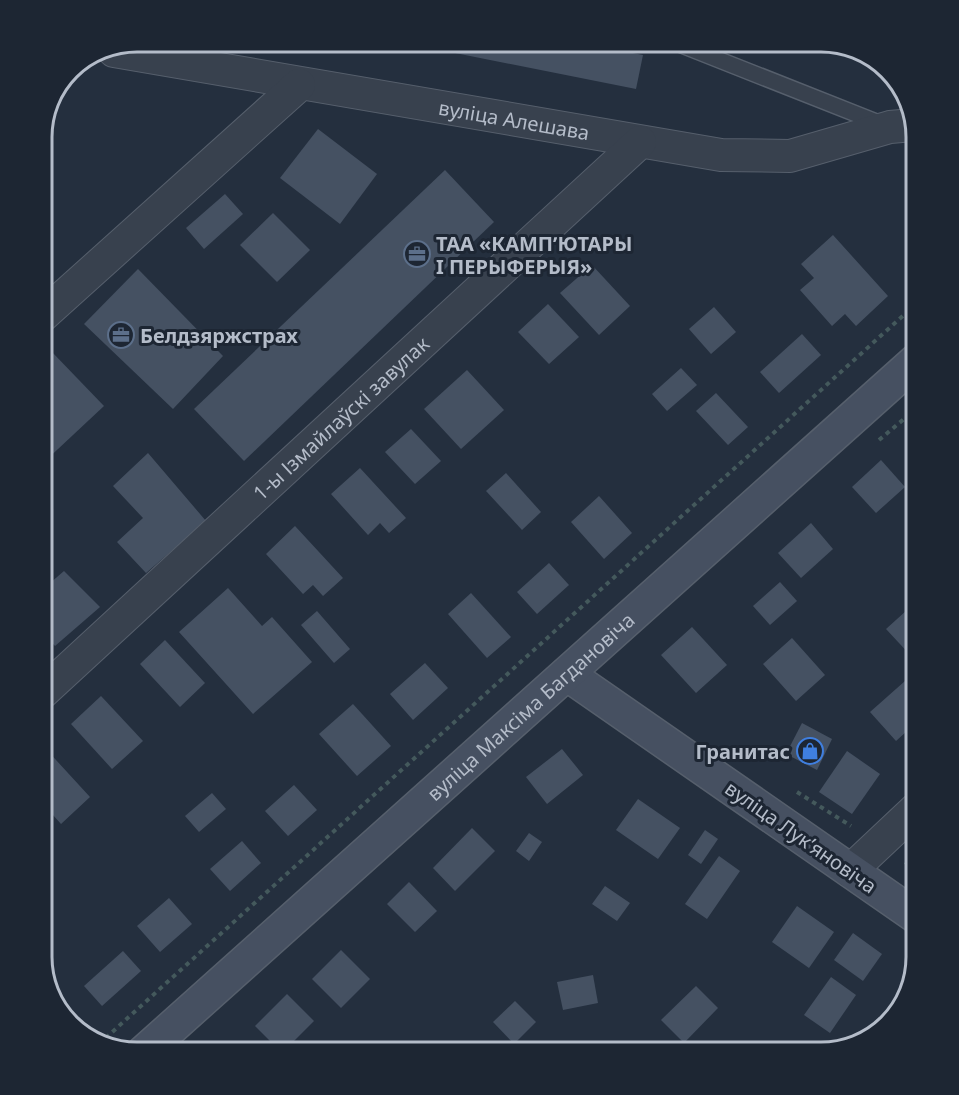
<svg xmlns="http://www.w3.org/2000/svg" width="959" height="1095" font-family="'Noto Sans',sans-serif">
<rect width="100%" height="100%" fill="#242f3e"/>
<g fill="#455162">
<polygon points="400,42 577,42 643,55 636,89"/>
<polygon points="318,129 377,174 340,224 280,178"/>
<polygon points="445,170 494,222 244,461 194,409"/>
<polygon points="225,194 243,214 204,249 186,228"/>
<polygon points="273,213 310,250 277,282 240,245"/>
<polygon points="833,235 888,296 856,326 845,314 832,326 800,290 814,278 801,264"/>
<polygon points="42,250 50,258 42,265"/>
<polygon points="592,265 630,306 599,335 560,293"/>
<polygon points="138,269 223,356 173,409 84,324"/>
<polygon points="548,304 579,337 549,364 518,332"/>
<polygon points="714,307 736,332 711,354 689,329"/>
<polygon points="802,334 821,355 779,393 760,372"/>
<polygon points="51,351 104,406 42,464 42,359"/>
<polygon points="681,368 697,385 667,411 652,394"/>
<polygon points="467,370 504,410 461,449 424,409"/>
<polygon points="716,393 748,427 728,445 696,411"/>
<polygon points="411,429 441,461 415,484 385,452"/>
<polygon points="917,439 917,460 907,448"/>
<polygon points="148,453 206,521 146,573 117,542 143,518 113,486"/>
<polygon points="881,460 905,487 876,513 852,487"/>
<polygon points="360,468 406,518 389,533 380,523 368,535 331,494"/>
<polygon points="506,473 541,512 522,530 486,491"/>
<polygon points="599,496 632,533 604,559 571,522"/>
<polygon points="811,523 833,549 801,578 778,553"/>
<polygon points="295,526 343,578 323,596 313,585 303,594 266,554"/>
<polygon points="549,563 569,585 537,614 517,592"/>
<polygon points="64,571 100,607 55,646 42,632 42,590"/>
<polygon points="780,582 797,601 770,625 753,606"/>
<polygon points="228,588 262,626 272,617 312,662 253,714 179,632"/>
<polygon points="471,593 511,637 487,658 448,614"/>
<polygon points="917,601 917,652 912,657 886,629"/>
<polygon points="317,611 350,649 334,663 301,625"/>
<polygon points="692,627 727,665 696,693 661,655"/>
<polygon points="792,638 825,675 796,701 763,664"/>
<polygon points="165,640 205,683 180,707 140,664"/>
<polygon points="425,663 448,688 413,720 390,694"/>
<polygon points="905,681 917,694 917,722 896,741 870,712"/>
<polygon points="101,696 143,741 112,769 71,724"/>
<polygon points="353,704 391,746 357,776 319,734"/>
<polygon points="802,723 832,739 817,770 786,754"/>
<polygon points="45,748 90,797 61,824 44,805 42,807 42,751"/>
<polygon points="562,749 583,775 547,804 526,777"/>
<polygon points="847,751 880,774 852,814 819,792"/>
<polygon points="294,785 317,810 288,836 265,811"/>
<polygon points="212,793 226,809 199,832 185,816"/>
<polygon points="638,799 680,828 658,859 616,830"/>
<polygon points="472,828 495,851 455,891 433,868"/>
<polygon points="705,830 718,839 701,864 688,855"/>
<polygon points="529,833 542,842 529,861 516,851"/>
<polygon points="242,841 261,863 230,891 210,869"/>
<polygon points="719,856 740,871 707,919 685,904"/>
<polygon points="409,882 437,911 415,932 387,904"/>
<polygon points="605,886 630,903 617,921 592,904"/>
<polygon points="169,898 192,924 160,952 137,926"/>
<polygon points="797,906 834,932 809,968 772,942"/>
<polygon points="853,933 882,954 863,981 834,960"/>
<polygon points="341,950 370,979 341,1008 312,979"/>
<polygon points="123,951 141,971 102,1006 84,986"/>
<polygon points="593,975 598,1003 563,1010 557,982"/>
<polygon points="831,977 856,995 830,1033 804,1015"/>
<polygon points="696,986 718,1008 684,1043 661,1020"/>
<polygon points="287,994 314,1021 282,1053 255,1026"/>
<polygon points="515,1001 536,1022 514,1044 493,1022"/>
</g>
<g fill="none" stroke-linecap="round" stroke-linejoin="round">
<defs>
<polyline id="service" points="674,42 884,125"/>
<g id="minor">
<path id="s1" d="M114,51L721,155L790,156L890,127L913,125"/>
<polyline points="42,316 299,85"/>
<path id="s2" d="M42,693L640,142"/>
<polyline points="850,871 917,808"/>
</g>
<g id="secondary">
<polyline points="567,674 917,917"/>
<path id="s3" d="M143,1053L917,360"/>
</g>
</defs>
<use href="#service" stroke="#565f6c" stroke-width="18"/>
<use href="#minor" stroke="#565f6c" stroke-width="34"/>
<use href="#secondary" stroke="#565f6c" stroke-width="36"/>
<g stroke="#44595c" stroke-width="4" stroke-dasharray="4.5 4.5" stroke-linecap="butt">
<polyline points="879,440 917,408"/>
<polyline points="797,792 851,826"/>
<polyline points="905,862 917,870"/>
<polyline points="99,1044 917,303"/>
</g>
<use href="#service" stroke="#38414e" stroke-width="15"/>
<use href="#minor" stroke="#38414e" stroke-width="32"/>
<use href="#secondary" stroke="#465061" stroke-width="33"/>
</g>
<defs>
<symbol id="office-ring" viewBox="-11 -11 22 22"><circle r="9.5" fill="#1d2633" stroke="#5c6f8a" stroke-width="1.5"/><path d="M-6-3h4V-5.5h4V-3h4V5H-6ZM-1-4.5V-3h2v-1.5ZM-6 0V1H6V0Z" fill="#5c6f8a"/></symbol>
<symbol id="shop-ring" viewBox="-11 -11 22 22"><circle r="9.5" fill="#1d2633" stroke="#3f7fe0" stroke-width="1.5"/><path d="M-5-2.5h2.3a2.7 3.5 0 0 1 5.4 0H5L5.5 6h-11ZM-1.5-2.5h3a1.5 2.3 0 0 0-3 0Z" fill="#3f7fe0"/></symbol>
</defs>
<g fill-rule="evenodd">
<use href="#office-ring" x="402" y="239" width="30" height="30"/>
<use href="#office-ring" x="106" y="320" width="30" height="30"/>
<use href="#shop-ring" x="795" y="736" width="30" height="30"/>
</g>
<g text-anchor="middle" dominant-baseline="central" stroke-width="6" stroke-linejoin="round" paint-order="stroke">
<g font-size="20" fill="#b4bcc9" stroke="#1d2633">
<text stroke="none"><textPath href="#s1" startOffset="406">вуліца Алешава</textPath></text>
<text stroke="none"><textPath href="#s2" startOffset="406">1-ы Ізмайлаўскі завулак</textPath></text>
<text stroke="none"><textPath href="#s3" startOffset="520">вуліца Максіма Багдановіча</textPath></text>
<text transform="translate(801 837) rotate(35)">вуліца Лукʼяновіча</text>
</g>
<g font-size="20" font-weight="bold" fill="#b4bcc9" stroke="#1d2633" text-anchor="start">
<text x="436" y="243">ТАА «КАМПʼЮТАРЫ<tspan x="436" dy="23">I ПЕРЫФЕРЫЯ»</tspan></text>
<text x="140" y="335">Белдзяржстрах</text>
<text x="790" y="751" text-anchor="end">Гранитас</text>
</g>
</g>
<path d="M0 0H959V1095H0ZM137 52H821A85 85 0 0 1 906 137V957A85 85 0 0 1 821 1042H137A85 85 0 0 1 52 957V137A85 85 0 0 1 137 52Z" fill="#1d2633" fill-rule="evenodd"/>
<path fill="none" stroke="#b4bcc9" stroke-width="3" d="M137 52H821A85 85 0 0 1 906 137V957A85 85 0 0 1 821 1042H137A85 85 0 0 1 52 957V137A85 85 0 0 1 137 52Z"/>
</svg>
